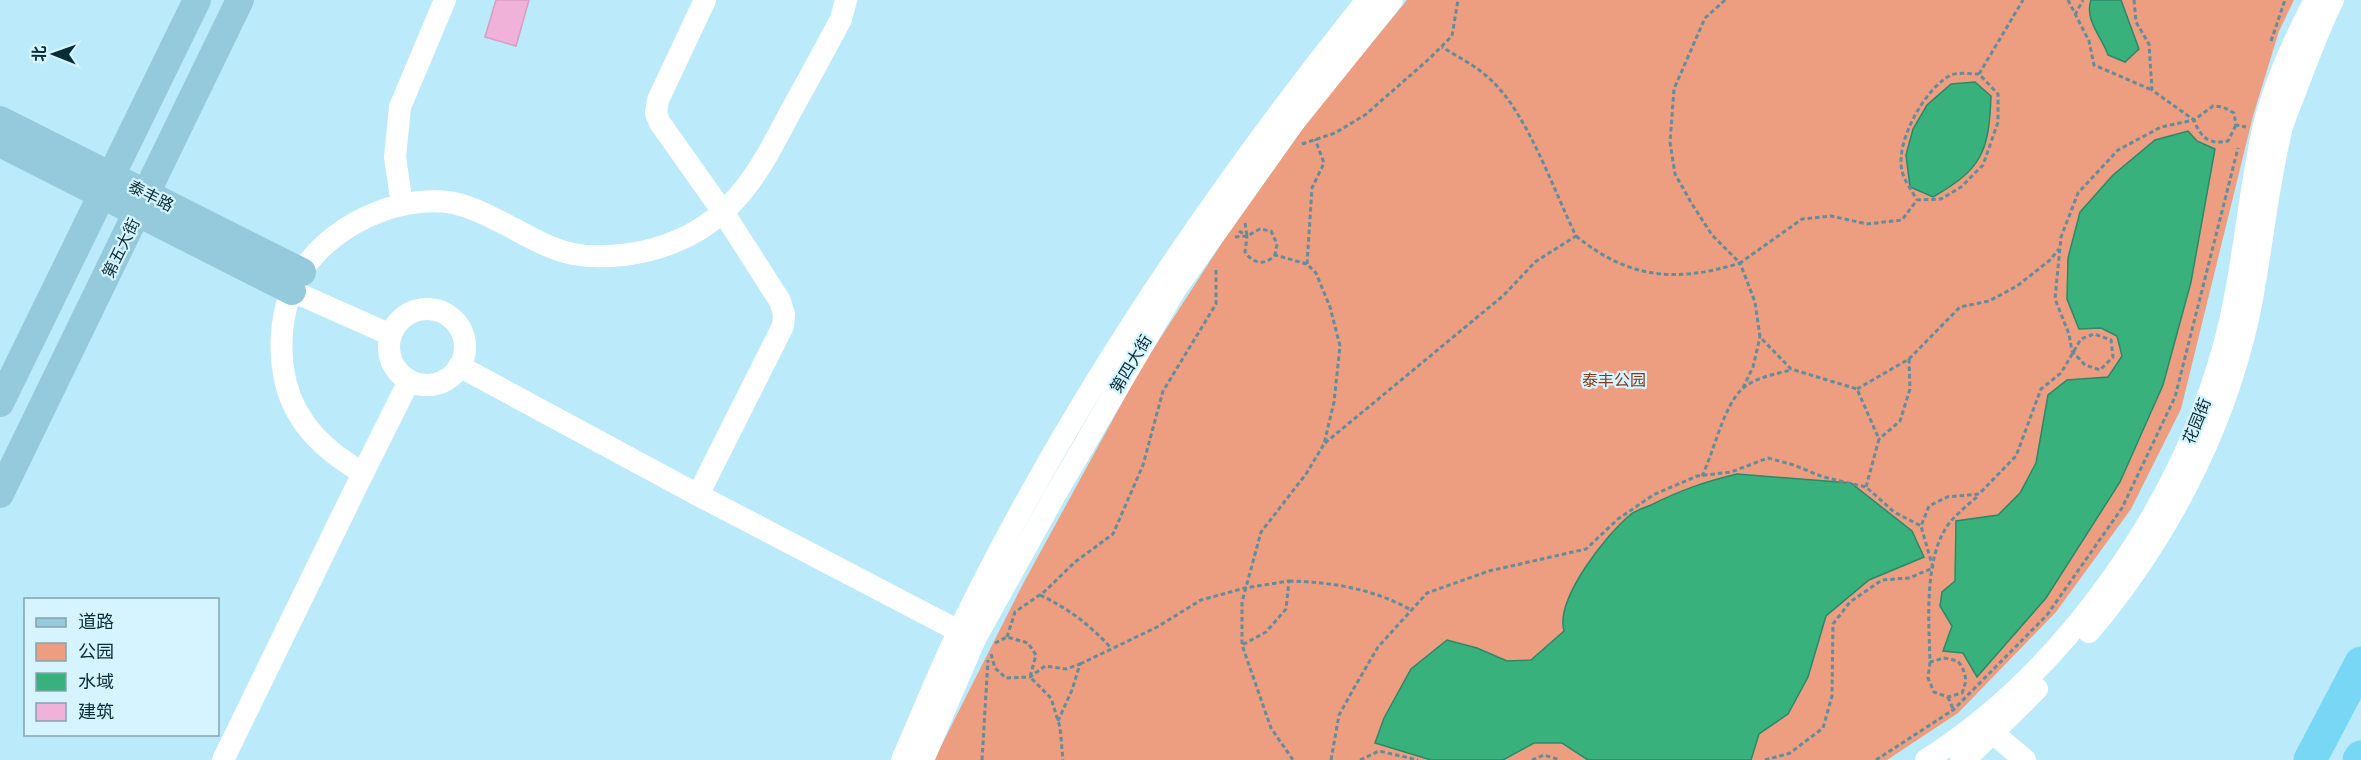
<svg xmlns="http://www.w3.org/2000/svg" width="2361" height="760" font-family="Arial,'Noto Sans SC',sans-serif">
<rect width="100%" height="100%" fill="#bbeafa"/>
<polygon fill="#ed9e81" points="1407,0 2294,0 2279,31 2253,116 2181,409 2131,509 2056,612 1958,713 1887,760 934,760 1024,582 1141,368 1225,238 1309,120"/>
<g fill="#38b17d" stroke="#2a8968" stroke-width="1.5">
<path d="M2091,0H2121L2139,49L2125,62L2108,55C2102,37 2084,20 2091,0Z"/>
<path d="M1975,82L1991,96C1989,152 1982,169 1933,197L1910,187L1906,155L1913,129L1927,105L1951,84Z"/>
<polygon points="2188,131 2197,141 2215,149 2191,282 2163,385 2120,482 2046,598 1977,677 1963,653 1943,651 1952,626 1940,606 1942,592 1955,581 1956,521 1998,515 2020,493 2036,463 2048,395 2067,380 2108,377 2122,356 2117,336 2101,328 2079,329 2067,299 2068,258 2080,212 2113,175 2155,140"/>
<path d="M1737,474L1851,483L1912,531L1924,557L1869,580L1826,616L1808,677L1788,714L1759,734L1751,760H1588L1562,743H1534L1503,760H1431L1375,743L1384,718L1411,669L1447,640L1477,648L1507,661L1531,660L1564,631C1555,599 1606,535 1630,515C1636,510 1644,508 1651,505C1681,490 1704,482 1737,474Z"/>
</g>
<polygon fill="#f0b2d9" stroke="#d99cc3" stroke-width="1.5" points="496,0 529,0 516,46 485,37"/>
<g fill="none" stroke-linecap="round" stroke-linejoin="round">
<g stroke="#638d9a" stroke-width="3" stroke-dasharray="4.5 3" stroke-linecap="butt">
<path d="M1725,0L1705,18L1674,89L1670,142L1675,174L1692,204L1712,235L1740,263L1802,219L1831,216L1867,224L1902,220L1917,200L1941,199L1961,187L1983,165L1998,122V94L1979,74C1971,74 1958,72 1951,75C1925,88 1895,142 1902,171C1904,180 1912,191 1917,200"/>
<polyline points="2068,0 2089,41 2094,65 2152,90"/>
<polyline points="2134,0 2136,22 2149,44 2152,90 2194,120 2213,106 2223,107 2234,113 2236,125 2246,127"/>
<polyline points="2075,15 2083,0"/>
<polyline points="2271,41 2285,0"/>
<polyline points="1979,74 2023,0"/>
<polyline points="1302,144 1335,133 1365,115 1429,59 1452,36 1458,0"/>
<polyline points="1245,223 1247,236"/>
<path d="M1239,231L1247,236L1245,252C1253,264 1265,266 1275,255L1307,264L1316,273L1330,307L1340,346L1334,402L1324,444L1306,474L1261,532L1242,602V645L1271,728L1293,760"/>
<path d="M1576,236C1629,279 1676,283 1740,263L1755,302L1760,337L1791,369L1857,389L1879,439L1866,487"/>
<polyline points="1235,237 1247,236 1260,229 1271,231 1277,244 1275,255"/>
<polyline points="1307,264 1312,188 1324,163 1315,139"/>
<polyline points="1909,359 1960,307 1989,301 2017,286 2050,260 2059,249"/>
<polyline points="1743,388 1753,367 1760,337"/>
<polyline points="1857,389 1909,359 1910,389 1900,421 1879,439"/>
<path d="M1325,443L1504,295L1535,262L1576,236C1554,191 1528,115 1492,81C1478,67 1458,57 1442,47"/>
<path d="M1702,476C1714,452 1723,407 1742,389C1754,378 1775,374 1791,370"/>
<path d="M1289,581C1332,582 1374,589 1411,610"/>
<path d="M1040,595C1069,609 1090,625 1111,648"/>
<polyline points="1007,637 1015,612 1044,592 1075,562 1113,534 1143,465 1163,391 1216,304 1216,267"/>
<polyline points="995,643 1007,637 1028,643 1036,655 1030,677 1051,698 1060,727 1063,760"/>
<polyline points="991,654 995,668 1006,678 1030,677 1045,666 1066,669 1080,664 1072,690 1058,721"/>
<path d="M1930,662L1928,678L1934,692L1948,697L1962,693C1968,679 1966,673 1958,661L1944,658L1930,662C1929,622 1923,554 1951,521C1959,512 1969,504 1978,496"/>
<polyline points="1080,664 1157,627 1201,600 1245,588 1289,581 1286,609 1266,632 1242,645"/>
<polyline points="1948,697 1953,709"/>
<polyline points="982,760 988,660"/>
<path d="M1331,760L1339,715L1354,688L1378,647L1427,593L1489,571L1586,549L1618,519L1653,495L1697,476L1731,472L1768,458L1794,465L1823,477L1866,487L1894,512L1921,526L1929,506L1947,497L1979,494L2016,456L2041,389L2061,373L2081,339L2094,334L2111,340L2113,357L2100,370L2085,365L2072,351L2069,334L2055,299L2061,237L2078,193L2118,150L2161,127L2194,120C2201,138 2209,145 2228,141L2236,125"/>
<polyline points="1360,760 1379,751 1418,760"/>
<polyline points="1532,760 1544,755 1560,760"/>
<polyline points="1765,760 1790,753 1823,728 1832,696 1833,624 1850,602 1882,580 1909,578 1933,568 1921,526"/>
<polyline points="1876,760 1953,710 2047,615 2122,508 2175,397 2238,148"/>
</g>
<g stroke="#fff" stroke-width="22">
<polyline points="402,205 395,157 400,107 445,0"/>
<polyline points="292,291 391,335"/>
<circle cx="427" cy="347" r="38"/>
<polyline points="459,366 698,495 972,638"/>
<polyline points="363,473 409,381"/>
<polyline points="698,495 783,326 784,314 780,301 723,212 660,123 656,113 658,100 705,0"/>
<path d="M2089,632C2165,542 2222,434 2248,319C2261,258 2266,195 2280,135C2283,120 2290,106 2295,92C2307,61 2318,30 2333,0"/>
<polyline points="1993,733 2025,760"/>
<path d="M223,760L363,473C327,452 297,426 286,384C279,354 280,321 291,292C314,234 388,195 448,202C468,205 487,215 505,224C526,235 549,249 573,254C606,260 648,254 679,240C739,214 763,164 792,109C809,79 825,49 841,19L846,0"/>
<path d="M902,760C920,720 936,679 955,639C1065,410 1208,198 1367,0"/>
<polyline points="923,760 975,639 1055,495 1175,290 1294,122 1392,0"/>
<path d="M1926,760C2066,671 2179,508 2223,349C2243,278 2247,202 2263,130C2273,86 2294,40 2315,0"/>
<polyline points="1961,760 1975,750 2037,689"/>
</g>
<g stroke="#94cadb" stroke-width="28">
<polyline points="0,120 302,272"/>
<polyline points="0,143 292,291"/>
<polyline points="0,403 197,0"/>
<polyline points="0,494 240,0"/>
</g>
<g stroke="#77d7f5" stroke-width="33">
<polyline points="2310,760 2361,663"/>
<polyline points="2359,760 2361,757"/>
</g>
</g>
<g text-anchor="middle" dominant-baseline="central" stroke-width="4.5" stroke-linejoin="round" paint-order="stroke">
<g font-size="16" fill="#082d37" stroke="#d5f4ff">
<text transform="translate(151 196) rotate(27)">泰丰路</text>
<text transform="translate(121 248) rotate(-64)">第五大街</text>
<text transform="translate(1131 364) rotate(-59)">第四大街</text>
<text transform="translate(2197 421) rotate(-68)">花园街</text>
</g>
<g font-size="16" fill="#863717" stroke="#d5f4ff">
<text x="1614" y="380">泰丰公园</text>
</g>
</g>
<rect x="24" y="598" width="195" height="138" fill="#d5f4ff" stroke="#83a4af" stroke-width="1.5"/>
<rect x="36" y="618" width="30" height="9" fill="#94cadb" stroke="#83a4af" stroke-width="1.5"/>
<text x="78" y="628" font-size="18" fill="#082d37">道路</text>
<rect x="36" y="643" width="30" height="18" fill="#ed9e81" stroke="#83a4af" stroke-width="1.5"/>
<text x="78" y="658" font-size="18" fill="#082d37">公园</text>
<rect x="36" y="673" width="30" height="18" fill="#38b17d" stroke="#83a4af" stroke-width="1.5"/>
<text x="78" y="688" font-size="18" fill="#082d37">水域</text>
<rect x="36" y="703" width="30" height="18" fill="#f0b2d9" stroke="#83a4af" stroke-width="1.5"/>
<text x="78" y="718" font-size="18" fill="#082d37">建筑</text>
<g transform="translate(54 54) rotate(271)" stroke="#d5f4ff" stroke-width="4.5" paint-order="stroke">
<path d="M0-4.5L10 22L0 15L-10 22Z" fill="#082d37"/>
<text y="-9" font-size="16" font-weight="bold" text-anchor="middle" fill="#082d37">北</text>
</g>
</svg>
